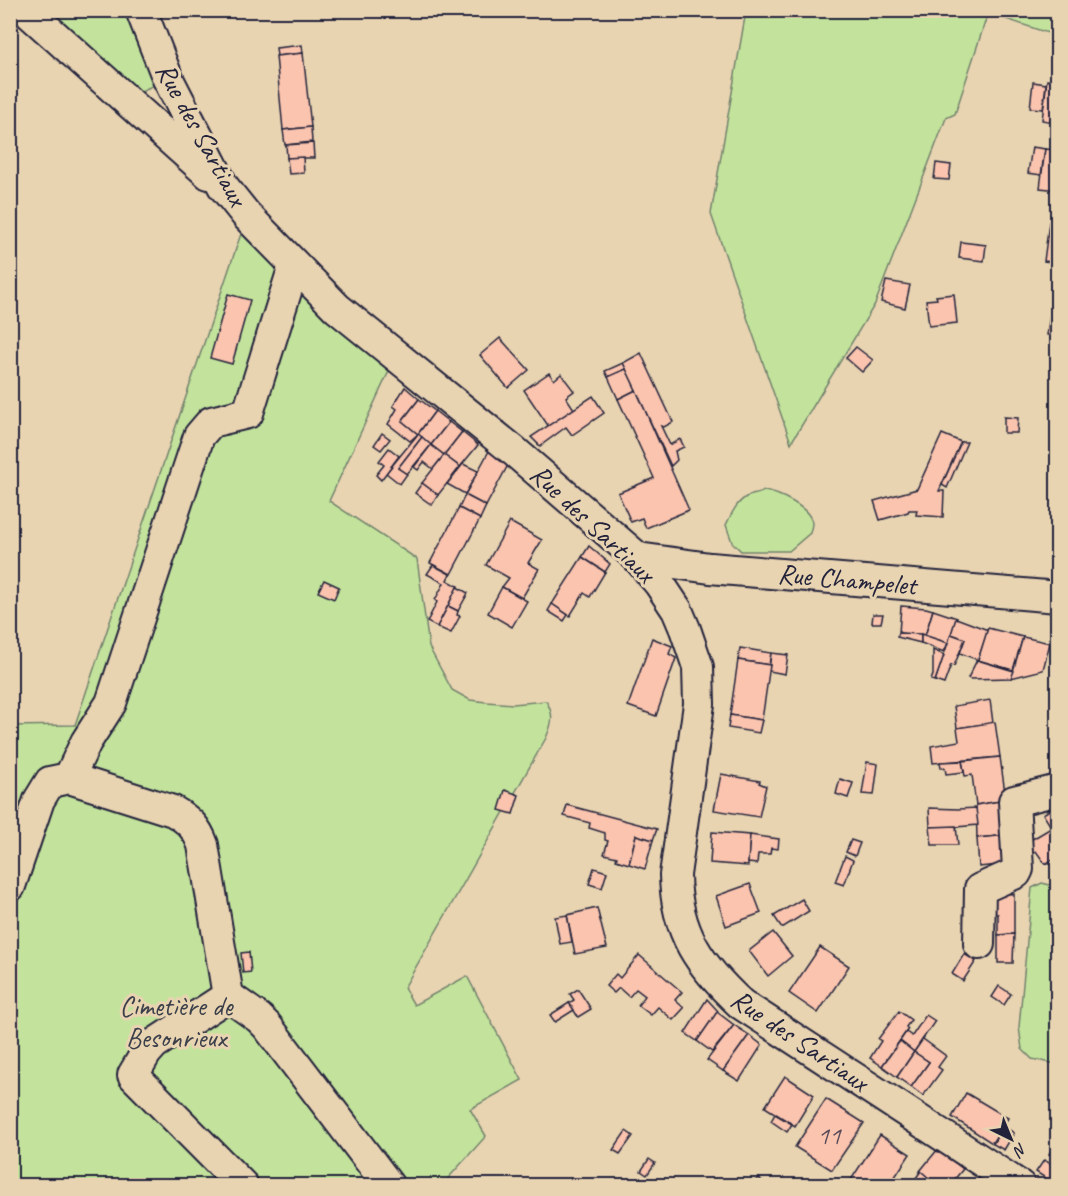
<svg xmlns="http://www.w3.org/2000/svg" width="1068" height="1196" font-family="Caveat,sans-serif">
<rect width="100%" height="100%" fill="#e9d4b2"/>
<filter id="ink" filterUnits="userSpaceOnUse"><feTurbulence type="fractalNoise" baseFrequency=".0167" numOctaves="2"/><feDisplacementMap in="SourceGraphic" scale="12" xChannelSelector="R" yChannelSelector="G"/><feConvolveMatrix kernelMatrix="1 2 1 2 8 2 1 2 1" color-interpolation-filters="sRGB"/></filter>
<g filter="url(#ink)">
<g fill="#c3e39c" stroke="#72826c" stroke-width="1.5">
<polygon points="26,11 141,11 168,79 125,98"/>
<polygon points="746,11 1057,11 1057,36 988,13 955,114 946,118 875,304 791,443 711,214"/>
<path d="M247,216L396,356L329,501L417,559L429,647L452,690L470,700L486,702L513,704L546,701C555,715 552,724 546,738L404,988L414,1005L467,976L522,1080L470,1109L486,1136L442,1185H11L10,726L75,725Z"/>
<path d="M764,491C778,493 810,507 812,523C812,526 811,529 810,533L789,551H741L732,542L726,525C731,515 736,503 746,497C751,494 758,495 764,491Z"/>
<polygon points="1042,883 1057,887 1057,1064 1032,1059 1022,1049 1019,1027 1032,888"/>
</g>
<g fill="#fbc4ae" stroke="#22223b" stroke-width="1.5">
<polygon points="302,45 303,53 277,56 276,48"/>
<polygon points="303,53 311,127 283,130 276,56"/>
<polygon points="1047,80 1058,82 1058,123 1042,120"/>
<polygon points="1033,82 1046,84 1043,109 1030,108"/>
<polygon points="311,127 312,142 285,145 283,130"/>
<polygon points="313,143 314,158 287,158 286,145"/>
<polygon points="1032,147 1045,149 1041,175 1028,173"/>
<polygon points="1045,149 1058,150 1058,190 1040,188"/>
<polygon points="303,157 304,173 289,174 287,158"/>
<polygon points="936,163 951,165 949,180 934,179"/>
<polygon points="1049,222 1058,223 1058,263 1044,261"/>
<polygon points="961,242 986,245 984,261 959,258"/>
<polygon points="886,281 910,285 905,308 881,302"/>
<polygon points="1053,293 1058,294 1058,337 1047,335"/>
<polygon points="228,294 250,300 232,364 210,358"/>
<polygon points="954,294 957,323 929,326 926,300 937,299 936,296"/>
<polygon points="500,338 529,370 508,388 480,355"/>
<polygon points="856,347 873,360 862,372 846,358"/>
<polygon points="641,353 673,422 664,427 661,426 670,445 680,439 684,447 675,451 677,460 671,466 623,363"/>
<polygon points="623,363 626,369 608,377 605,371"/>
<polygon points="626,369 636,390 618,399 608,377"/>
<polygon points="549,373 554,380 561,374 574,391 566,397 574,409 549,427 524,390"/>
<polygon points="1058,384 1058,408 1054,407"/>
<polygon points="405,387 419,399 402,421 418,434 410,441 388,424 397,409 393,406"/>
<polygon points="636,390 689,510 646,528 642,518 631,522 618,493 654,478 618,399"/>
<polygon points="593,396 604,413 572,435 566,427 540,446 531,437"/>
<polygon points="419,399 435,411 418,434 402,421"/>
<polygon points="435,411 449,422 431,445 418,434"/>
<polygon points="1004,417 1018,418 1017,433 1004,433"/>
<polygon points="449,422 462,432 444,455 431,445"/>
<polygon points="462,432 478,445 460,467 444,455"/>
<polygon points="382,433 390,439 381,450 374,445"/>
<polygon points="418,434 422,437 398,468 407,474 400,484 386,473"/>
<polygon points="942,434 961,442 939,491 944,491 943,517 916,515 917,510 909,510 908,512 880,520 874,501 917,489"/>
<polygon points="422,437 431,445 407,474 398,468"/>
<polygon points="961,442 967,442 947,488 942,485"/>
<polygon points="431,445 444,455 433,469 424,462 418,470 414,467"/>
<polygon points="389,448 399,456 381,480 376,475 384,465 379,461"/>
<polygon points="489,451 508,465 486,506 465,495"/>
<polygon points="444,455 460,467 438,495 422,483"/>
<polygon points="463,464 478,471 465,494 447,484"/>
<polygon points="422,483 438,495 432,505 415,493"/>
<polygon points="465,495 486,506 480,519 459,508"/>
<polygon points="459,508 480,519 451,574 430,563"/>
<polygon points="510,522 542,540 528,563 539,569 522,598 502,587 509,578 486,565"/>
<polygon points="1053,528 1058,529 1058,550 1051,549"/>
<polygon points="589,546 610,564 605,572 582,557"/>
<polygon points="582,557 605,572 590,597 584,593 570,616 552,604"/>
<polygon points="433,565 450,574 447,580 458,586 437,627 427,622 437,602 435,600 444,583 427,574"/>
<polygon points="324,580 339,587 334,599 318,592"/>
<polygon points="457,587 468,593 458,611 448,606"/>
<polygon points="502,587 527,601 512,627 488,613"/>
<polygon points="552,604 568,615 564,621 548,611"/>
<polygon points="448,606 458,611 457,615 460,616 451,633 437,627"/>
<polygon points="901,606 926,608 933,610 925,636 899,633"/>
<polygon points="933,610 957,618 948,643 925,636"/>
<polygon points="873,614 883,614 881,623 872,623"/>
<polygon points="956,618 988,630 978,660 960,653 965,639 951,634"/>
<polygon points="988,628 1023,637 1013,670 978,660"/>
<polygon points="899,633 921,634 921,643 897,637"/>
<polygon points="921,634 948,643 944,652 921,643"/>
<polygon points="951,634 965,639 954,666 951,665 944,684 935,681"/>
<polygon points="1023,637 1050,643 1043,670 1011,678"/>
<polygon points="652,638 672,646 669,654 676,658 656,716 628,706"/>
<polygon points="740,648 771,653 769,665 738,660"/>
<polygon points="933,650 944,655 935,681 931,680 933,675"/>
<polygon points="771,653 788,655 785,674 769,671"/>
<polygon points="738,660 770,665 762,720 730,715"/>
<polygon points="977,660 1014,671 1011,678 970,679 968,678"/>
<polygon points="990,700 993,723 957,728 954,706"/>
<polygon points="730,715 762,720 759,733 728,728"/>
<polygon points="995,722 1000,757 933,763 931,746 959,741 957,728"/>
<polygon points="1000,757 1006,800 976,805 972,775 965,776 962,761"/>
<polygon points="962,761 964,772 946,774 945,768 941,768 940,762"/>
<polygon points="867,762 878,764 874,795 862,794"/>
<polygon points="721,774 760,781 759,783 766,786 759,817 714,810"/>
<polygon points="840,779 853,783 848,798 836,794"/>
<polygon points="505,790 519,795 513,814 499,810"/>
<polygon points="1006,800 1009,835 977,838 976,805"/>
<polygon points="567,805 657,829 653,840 636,835 629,864 616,860 617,857 604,854 608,841 605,840 605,833 589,828 590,823 564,816"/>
<polygon points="1058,805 1058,838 1043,814"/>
<polygon points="929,808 958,809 976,808 978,825 956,827 930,827"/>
<polygon points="956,826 958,845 932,845 930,827"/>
<polygon points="1051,828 1058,838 1058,857 1045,864 1036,851 1033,853 1024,844"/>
<polygon points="712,832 750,835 748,866 710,863"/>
<polygon points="636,835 653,840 645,869 629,864"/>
<polygon points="750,835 779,839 778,849 771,848 770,854 758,854 757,864 748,863"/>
<polygon points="1009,835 1008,864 979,867 977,838"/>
<polygon points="851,840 860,843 855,856 846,852"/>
<polygon points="845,856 853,860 844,885 835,882"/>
<polygon points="594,868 607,872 602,888 589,884"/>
<polygon points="750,884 761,913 726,926 716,896"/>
<polygon points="985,892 1014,894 1014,934 998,935 998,914 985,914"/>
<polygon points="802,899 809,911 782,928 774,916"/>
<polygon points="597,908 607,948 575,954 567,915"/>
<polygon points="567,915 572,942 560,944 555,917"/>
<polygon points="773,932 792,956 768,976 749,951"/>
<polygon points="1014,934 1013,963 998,963 998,935"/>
<polygon points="820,947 849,966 818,1013 789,993"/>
<polygon points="249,952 251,972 243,973 241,953"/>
<polygon points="964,954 976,961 963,981 952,974"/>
<polygon points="639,955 682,992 675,1000 684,1008 673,1020 658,1007 651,1015 638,1005 645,996 636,989 629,997 619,988 614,993 606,986 616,974 620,978"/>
<polygon points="999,986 1011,994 1004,1005 992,997"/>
<polygon points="578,989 591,1009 578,1017 569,1003 574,1000 570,994"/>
<polygon points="707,999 718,1011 697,1041 685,1033"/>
<polygon points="569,1003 574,1010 555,1022 550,1015"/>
<polygon points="899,1011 911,1020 906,1027 908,1029 882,1066 870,1058 881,1041 878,1039"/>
<polygon points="717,1012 734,1025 712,1052 697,1041"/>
<polygon points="926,1015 935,1021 914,1052 900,1041 906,1032 912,1036"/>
<polygon points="734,1025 749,1035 723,1071 707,1060"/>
<polygon points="749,1035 762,1045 739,1081 723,1071"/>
<polygon points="923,1039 946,1056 938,1067 942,1070 923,1096 911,1087 929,1062 914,1052"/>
<polygon points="900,1041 914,1052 897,1077 882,1066"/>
<polygon points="914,1052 929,1062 911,1087 897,1077"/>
<polygon points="785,1076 814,1095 795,1126 765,1107"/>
<polygon points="966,1093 1008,1118 992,1143 952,1117"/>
<polygon points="826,1099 864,1123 832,1170 795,1147"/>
<polygon points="775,1114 792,1124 787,1132 771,1121"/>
<polygon points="1003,1126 1014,1133 1004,1150 993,1144"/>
<polygon points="626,1131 633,1136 620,1154 613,1150"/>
<polygon points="880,1135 910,1154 889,1186 847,1186"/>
<polygon points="1055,1144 1058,1146 1058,1160 1049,1154"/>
<polygon points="938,1149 963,1169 949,1186 938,1186 920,1171"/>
<polygon points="649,1159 655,1163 647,1175 641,1171"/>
<polygon points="1044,1160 1058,1168 1058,1186 1036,1172"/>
<polygon points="921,1171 922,1172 938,1186 910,1186"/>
<polygon points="758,1178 768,1185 767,1186 752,1186"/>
</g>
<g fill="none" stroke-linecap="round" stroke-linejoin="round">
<defs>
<g id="minor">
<polyline points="26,10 209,174"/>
<path d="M141,10L168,79L223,186L247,216L337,308L514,451L638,558L659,583L677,610L685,629L698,667L699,704L675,875C676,933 700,966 741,1004L1020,1186"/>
<polyline points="638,558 710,568 1058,597"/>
<path d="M69,778L173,811C189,820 197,828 203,845L228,996"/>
<polyline points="10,886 39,800 50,782 69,778 86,742 111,703 199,436 211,422 248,413 294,266"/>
<polyline points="979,944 980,889 1016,873 1018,869 1014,801 1058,790"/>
<polyline points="243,1186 133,1075 146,1053 154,1044 228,996 259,1018 267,1026 389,1186"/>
</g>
</defs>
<use href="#minor" stroke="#22223b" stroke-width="34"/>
<use href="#minor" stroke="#e9d4b2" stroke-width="30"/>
</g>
</g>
<g text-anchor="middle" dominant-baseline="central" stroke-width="6" stroke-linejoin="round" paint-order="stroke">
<g font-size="26" fill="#584a58">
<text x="829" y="1135">11</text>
</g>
<g font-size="28" fill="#22223b" stroke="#e9d4b2">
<text transform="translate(202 134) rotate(61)">Rue des Sartiaux</text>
<text transform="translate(593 523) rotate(43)">Rue des Sartiaux</text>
<text transform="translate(847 579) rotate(5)">Rue Champelet</text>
<text transform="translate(800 1040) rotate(34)">Rue des Sartiaux</text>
</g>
<g font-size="28" fill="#3a3f4a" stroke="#e9d4b2">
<text x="176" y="1005">Cimetière de<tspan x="176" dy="32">Besonrieux</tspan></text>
</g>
</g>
<rect width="1068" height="1196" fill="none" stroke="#e9d4b2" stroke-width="36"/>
<rect x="18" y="18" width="1032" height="1160" fill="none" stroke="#22223b" stroke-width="2" filter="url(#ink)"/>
<g transform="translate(1011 1139) rotate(137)" stroke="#e9d4b2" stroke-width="4.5" paint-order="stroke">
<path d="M0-4.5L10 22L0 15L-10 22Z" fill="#22223b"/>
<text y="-9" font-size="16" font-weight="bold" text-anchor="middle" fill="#22223b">N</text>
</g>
</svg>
